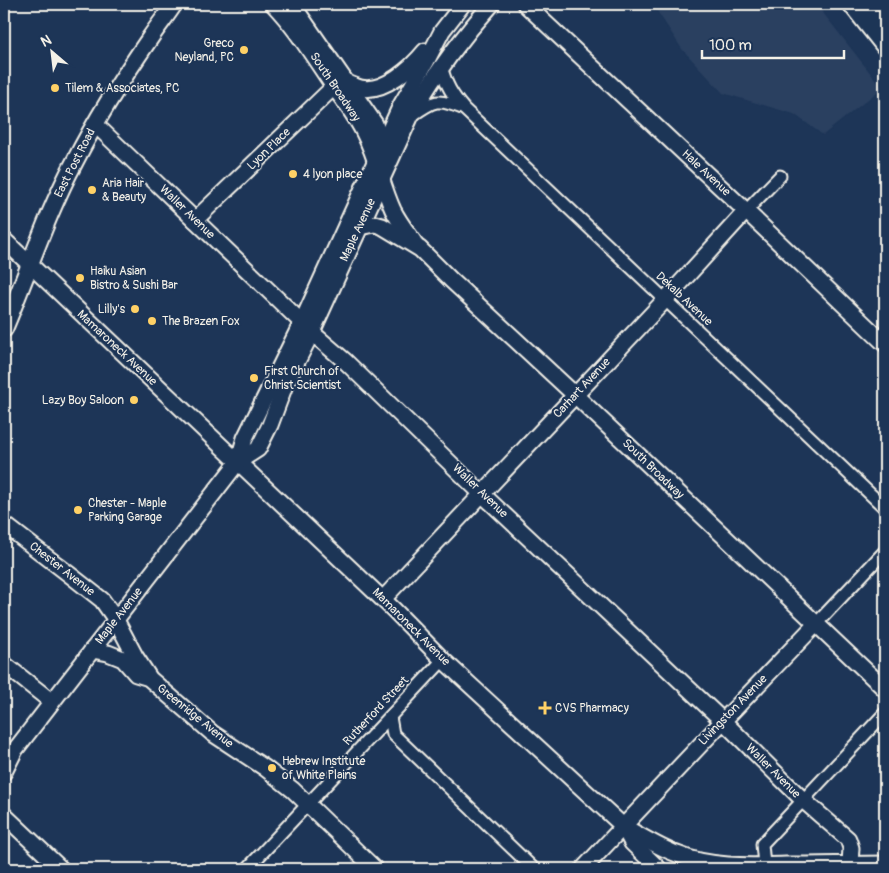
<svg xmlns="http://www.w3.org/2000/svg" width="889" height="873" font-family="Pangolin,sans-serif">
<rect width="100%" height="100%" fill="#1d3557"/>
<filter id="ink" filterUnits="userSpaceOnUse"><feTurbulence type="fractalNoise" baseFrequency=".02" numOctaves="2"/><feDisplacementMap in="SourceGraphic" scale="10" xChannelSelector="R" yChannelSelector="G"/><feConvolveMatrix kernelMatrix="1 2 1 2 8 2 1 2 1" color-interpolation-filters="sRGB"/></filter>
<g filter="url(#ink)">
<polygon fill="#2a4060" points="649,4 816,4 882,88 823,135 794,114 723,93 682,49 654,6"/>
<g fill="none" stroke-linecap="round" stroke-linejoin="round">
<defs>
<g id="street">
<path d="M441,66C446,85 452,95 464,109L885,508"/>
<path d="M413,115C434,100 438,98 462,108"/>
<polyline points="746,211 780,176"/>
<polyline points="816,624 885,551"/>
<polyline points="390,717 393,734 534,869"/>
<polyline points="764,865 762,844 885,713"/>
<polyline points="247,869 443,660"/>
</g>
<g id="secondary">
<path d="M273,4C296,28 313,56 332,84C343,100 357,117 365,135C377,159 382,186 393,210C399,222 407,232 414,242"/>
<polyline points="292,4 375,124 382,146 382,150"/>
<polyline points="525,4 746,211 885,344"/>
<path d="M346,83C351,84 356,87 361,88C384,93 412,67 425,51"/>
<polyline points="95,124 317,337 345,361 482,494 723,721 803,800 848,839 851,848 850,864"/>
<polyline points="195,220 343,78"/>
<polyline points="359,227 375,224 382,226 420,249 451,280 575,395 885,689"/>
<path d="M4,240L394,610L443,660L623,826C641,836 658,847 677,854C710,868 751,866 786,865C819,865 852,864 885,864"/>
<polyline points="238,462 245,438 302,322 401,105 426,62 442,31 463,4"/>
<polyline points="4,524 74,578 102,600 116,620 135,656 150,679 212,733 265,768 293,790 375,869"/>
<polyline points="383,599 665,300 746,211"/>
<polyline points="92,650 108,653 123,659 136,674 146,677"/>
<polyline points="4,664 52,702"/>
<path d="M4,772L15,750L238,462L258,449L270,425L285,385L312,332L413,111C437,71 461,38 492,4"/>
<polyline points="4,815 61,869"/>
<polyline points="623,826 632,843 659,869"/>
<polyline points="583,869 723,721 816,624"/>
</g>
<g id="primary">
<polyline points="851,4 885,47"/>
<polyline points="869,4 885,23"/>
<path d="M4,329C28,273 46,215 75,161C97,118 123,77 150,38C158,26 167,15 174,4"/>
</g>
</defs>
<use href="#street" stroke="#f4f1e8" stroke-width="15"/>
<use href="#secondary" stroke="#f4f1e8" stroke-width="19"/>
<use href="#primary" stroke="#f4f1e8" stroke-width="20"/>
<use href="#street" stroke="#1d3557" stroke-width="11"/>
<use href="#secondary" stroke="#1d3557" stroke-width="15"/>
<use href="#primary" stroke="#1d3557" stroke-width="16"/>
</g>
</g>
<g fill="#ffd166" stroke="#1d3557" stroke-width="2">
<circle cx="244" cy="50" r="5"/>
<circle cx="55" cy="88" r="5"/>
<circle cx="293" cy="174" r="5"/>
<circle cx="92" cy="190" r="5"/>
<circle cx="80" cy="278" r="5"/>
<circle cx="135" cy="309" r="5"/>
<circle cx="152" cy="321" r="5"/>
<circle cx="254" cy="378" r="5"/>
<circle cx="134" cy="400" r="5"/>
<circle cx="78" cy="510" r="5"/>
<path d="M542.5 700.5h5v5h5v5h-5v5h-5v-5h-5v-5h5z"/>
<circle cx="272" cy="768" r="5"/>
</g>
<g text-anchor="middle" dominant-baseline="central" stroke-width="4" stroke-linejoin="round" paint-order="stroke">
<g font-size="12" fill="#f4f1e8" stroke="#1d3557" text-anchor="start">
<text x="234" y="43" text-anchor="end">Greco<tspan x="234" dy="14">Neyland, PC</tspan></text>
<text x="65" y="88">Tilem &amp; Associates, PC</text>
<text x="303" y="174">4 lyon place</text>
<text x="102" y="183">Aria Hair<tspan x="102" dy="14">&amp; Beauty</tspan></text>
<text x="90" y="271">Haiku Asian<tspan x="90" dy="14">Bistro &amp; Sushi Bar</tspan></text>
<text x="125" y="309" text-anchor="end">Lilly's</text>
<text x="162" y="321">The Brazen Fox</text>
<text x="264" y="371">First Church of<tspan x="264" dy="14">Christ Scientist</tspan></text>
<text x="124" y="400" text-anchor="end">Lazy Boy Saloon</text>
<text x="88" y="503">Chester - Maple<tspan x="88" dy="14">Parking Garage</tspan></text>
<text x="555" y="708">CVS Pharmacy</text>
<text x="282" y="761">Hebrew Institute<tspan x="282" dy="14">of White Plains</tspan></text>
</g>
<g font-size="12" fill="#f4f1e8" stroke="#1d3557">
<text transform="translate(335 87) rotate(56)">South Broadway</text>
<text transform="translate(269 149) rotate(-44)">Lyon Place</text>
<text transform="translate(75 163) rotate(-63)">East Post Road</text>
<text transform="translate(706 173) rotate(43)">Hale Avenue</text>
<text transform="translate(187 212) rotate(44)">Waller Avenue</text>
<text transform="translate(358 230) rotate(-65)">Maple Avenue</text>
<text transform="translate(684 299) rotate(43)">Dekalb Avenue</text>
<text transform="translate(117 348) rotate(43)">Mamaroneck Avenue</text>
<text transform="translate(582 388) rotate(-47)">Carhart Avenue</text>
<text transform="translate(653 469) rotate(44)">South Broadway</text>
<text transform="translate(480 491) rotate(44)">Waller Avenue</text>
<text transform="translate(62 569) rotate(38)">Chester Avenue</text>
<text transform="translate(119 616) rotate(-52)">Maple Avenue</text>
<text transform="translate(411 627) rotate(45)">Mamaroneck Avenue</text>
<text transform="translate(733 710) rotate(-46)">Livingston Avenue</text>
<text transform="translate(376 711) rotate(-47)">Rutherford Street</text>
<text transform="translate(195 716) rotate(39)">Greenridge Avenue</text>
<text transform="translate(773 771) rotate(45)">Waller Avenue</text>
</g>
</g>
<rect width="889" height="873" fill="none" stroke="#1d3557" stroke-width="20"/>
<rect x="10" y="10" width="869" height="853" fill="none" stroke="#f4f1e8" stroke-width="2" filter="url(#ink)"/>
<g transform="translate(52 52) rotate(332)" stroke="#1d3557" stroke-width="4" paint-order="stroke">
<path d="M0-4L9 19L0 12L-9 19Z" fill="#f4f1e8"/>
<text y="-8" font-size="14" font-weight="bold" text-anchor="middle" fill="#f4f1e8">N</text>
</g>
<path d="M702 50v8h142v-8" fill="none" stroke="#f4f1e8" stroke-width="2.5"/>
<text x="709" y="50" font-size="15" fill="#f4f1e8" stroke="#1d3557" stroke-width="4" paint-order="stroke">100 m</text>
</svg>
